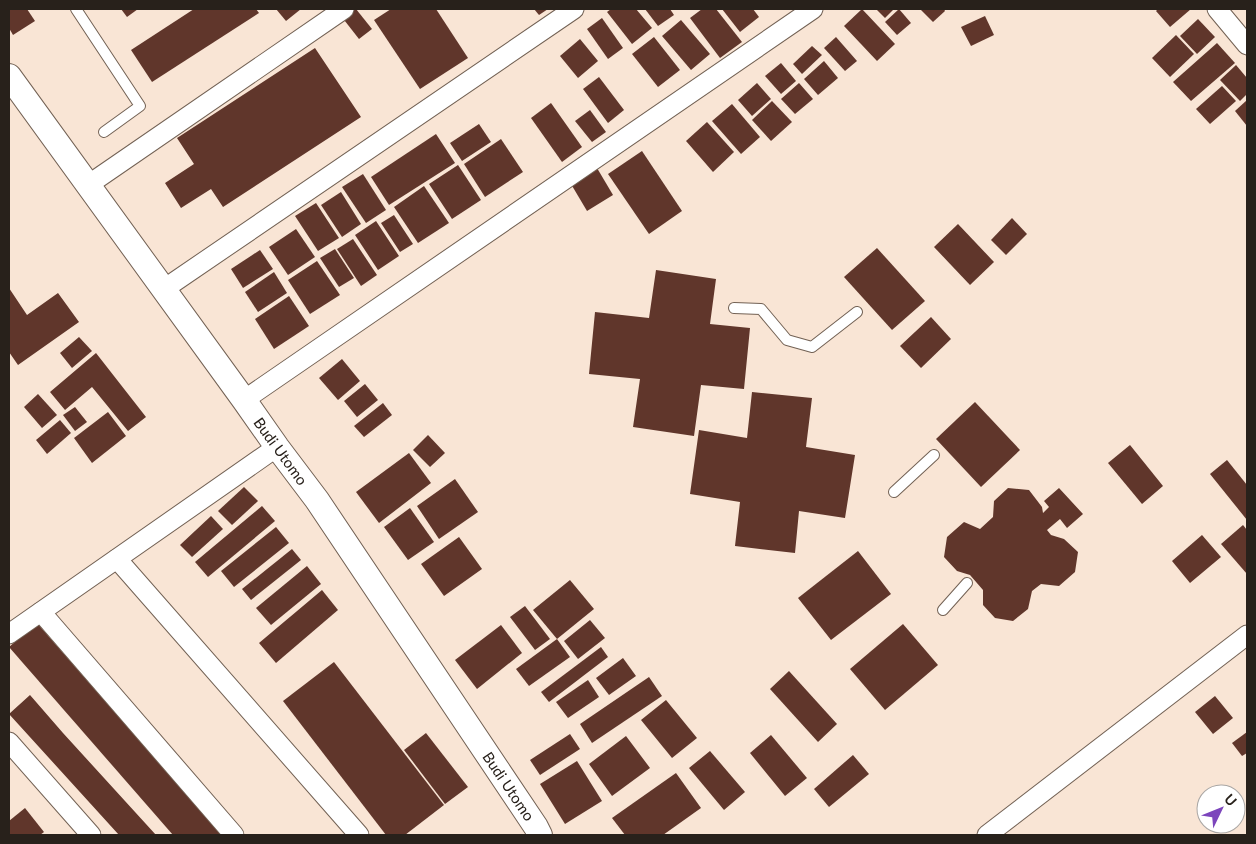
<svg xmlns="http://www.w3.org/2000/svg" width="1256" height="844" font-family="Lato,sans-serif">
<rect width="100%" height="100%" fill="#f9e5d5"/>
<g fill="#60362b">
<polygon points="9,9 27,9 35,21 13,35 9,28"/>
<polygon points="121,9 138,9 127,17"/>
<polygon points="194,9 256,9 259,13 152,82 131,50"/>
<polygon points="276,9 301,9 286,21"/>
<polygon points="350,9 356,9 372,29 359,39 341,16"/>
<polygon points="391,9 436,9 468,58 420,89 374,20"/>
<polygon points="534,9 548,9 539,15"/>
<polygon points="611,9 636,9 652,28 632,44 607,12"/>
<polygon points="645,9 670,9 674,15 658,26"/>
<polygon points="702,9 716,9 742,42 720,58 690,18"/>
<polygon points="722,9 753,9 759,17 740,32"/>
<polygon points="862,9 895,44 877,61 844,26"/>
<polygon points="876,9 894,9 885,18"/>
<polygon points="899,9 911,23 897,35 885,22"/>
<polygon points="920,9 944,9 945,11 933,22"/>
<polygon points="1158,9 1191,9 1170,27 1156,11"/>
<polygon points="985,16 994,35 971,46 961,27"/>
<polygon points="602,18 623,48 608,59 587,29"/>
<polygon points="1198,19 1215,37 1197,54 1180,36"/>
<polygon points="681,20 710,54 691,70 662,36"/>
<polygon points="1176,35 1194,54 1170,77 1152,58"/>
<polygon points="654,37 680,70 658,87 632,54"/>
<polygon points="836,37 857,61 845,71 824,48"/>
<polygon points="580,39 598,61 578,78 560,56"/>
<polygon points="1217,43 1235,63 1191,101 1173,82"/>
<polygon points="812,46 822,55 802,74 793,64"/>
<polygon points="315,48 361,117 223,207 211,189 181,208 165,183 194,164 177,138"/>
<polygon points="824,61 838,78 818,95 804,79"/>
<polygon points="781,63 796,81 781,94 765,76"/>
<polygon points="1236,65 1247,78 1247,94 1240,101 1220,80"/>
<polygon points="599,77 624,110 608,123 583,89"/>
<polygon points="757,83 771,99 752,116 738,100"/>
<polygon points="799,83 813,99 795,114 781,99"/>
<polygon points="1222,86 1236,101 1210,124 1196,109"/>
<polygon points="1247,100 1247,126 1235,111"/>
<polygon points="772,101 792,122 771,141 752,120"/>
<polygon points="551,103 582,147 562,162 531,118"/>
<polygon points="732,104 760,137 741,154 712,121"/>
<polygon points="590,110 606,132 592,142 575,121"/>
<polygon points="707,122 734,152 713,172 686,141"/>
<polygon points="479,124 491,142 462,161 450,143"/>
<polygon points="436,134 455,163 389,205 371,177"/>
<polygon points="501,139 523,172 485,197 464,164"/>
<polygon points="642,151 682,211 649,234 608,174"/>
<polygon points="458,165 481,200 452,219 429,184"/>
<polygon points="597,168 613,195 587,211 571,184"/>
<polygon points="363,174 386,210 366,223 342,187"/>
<polygon points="424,186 449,223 418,243 394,207"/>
<polygon points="341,192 361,224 342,237 321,205"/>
<polygon points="316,203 339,238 318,251 295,216"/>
<polygon points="394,215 413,244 400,252 381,223"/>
<polygon points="1012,218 1027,234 1006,255 991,240"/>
<polygon points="376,221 399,256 378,270 355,235"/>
<polygon points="958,224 994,262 970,285 934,247"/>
<polygon points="296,229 315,257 288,275 269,247"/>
<polygon points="353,239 377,275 361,286 337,249"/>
<polygon points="877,248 925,301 892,330 844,277"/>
<polygon points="335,249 354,278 339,287 320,258"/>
<polygon points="260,250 273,269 243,288 231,269"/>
<polygon points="317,261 340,295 310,314 288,280"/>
<polygon points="656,270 716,279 710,324 750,328 744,389 701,385 694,436 633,427 640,379 589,374 595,312 649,318"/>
<polygon points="274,272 287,293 258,312 245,292"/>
<polygon points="9,288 27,315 58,293 79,322 18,365 9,352"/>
<polygon points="289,296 309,326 274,349 255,319"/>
<polygon points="931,317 951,339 921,368 900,346"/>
<polygon points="79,337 92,351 72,368 60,353"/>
<polygon points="96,353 146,417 128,431 92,387 65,410 50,392"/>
<polygon points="342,359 360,381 338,400 319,378"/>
<polygon points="365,384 378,400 357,417 344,401"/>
<polygon points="752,392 812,398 806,447 855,455 845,518 799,511 795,553 735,546 740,502 690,494 699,430 747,438"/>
<polygon points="38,394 57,415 42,428 24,407"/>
<polygon points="975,402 1020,450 981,487 936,439"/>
<polygon points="383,403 392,415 364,437 354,426"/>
<polygon points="75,407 87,422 75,431 63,415"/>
<polygon points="108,412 126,436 92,463 74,438"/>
<polygon points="60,420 71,433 47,454 36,440"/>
<polygon points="428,435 445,453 430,467 413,450"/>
<polygon points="1130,445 1163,486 1142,504 1108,463"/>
<polygon points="409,453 431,483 379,523 356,492"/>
<polygon points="1227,460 1247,485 1247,520 1210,474"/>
<polygon points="455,479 478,512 439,539 417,506"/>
<polygon points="244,487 258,501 232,525 218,511"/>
<polygon points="1008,488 1029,490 1042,507 1043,513 1049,507 1044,501 1059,488 1083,514 1067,528 1060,519 1047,530 1051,535 1064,539 1078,552 1075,572 1059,586 1041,584 1032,591 1028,609 1013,621 995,618 983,605 983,590 970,575 957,571 944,557 947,537 964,522 980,529 993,517 994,501"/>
<polygon points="262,506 275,521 208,577 195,562"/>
<polygon points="410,508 434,542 408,560 384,527"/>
<polygon points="211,516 223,529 192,557 180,545"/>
<polygon points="1243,525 1247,530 1247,574 1221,544"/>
<polygon points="276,527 289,543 234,587 221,571"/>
<polygon points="1202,535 1221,557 1190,583 1172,561"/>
<polygon points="459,537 482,569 444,596 421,564"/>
<polygon points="292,549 301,560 251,600 242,589"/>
<polygon points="858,551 891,594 831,640 798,598"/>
<polygon points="307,566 321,584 271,625 256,608"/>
<polygon points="570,580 594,609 557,639 533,610"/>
<polygon points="322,590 338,610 276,663 259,643"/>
<polygon points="525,606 550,639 535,650 510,617"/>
<polygon points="590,620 605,638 578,659 564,641"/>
<polygon points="37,623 222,835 173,835 9,647"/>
<polygon points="903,624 938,665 885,710 850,669"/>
<polygon points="501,625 522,653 477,689 455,660"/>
<polygon points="557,639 570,657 529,686 516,669"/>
<polygon points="601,647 608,657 549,702 541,692"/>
<polygon points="623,658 636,676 609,695 596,678"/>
<polygon points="334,662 444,805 405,835 386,835 283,701"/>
<polygon points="789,671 837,724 818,742 770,689"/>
<polygon points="649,677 662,696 592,743 580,724"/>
<polygon points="588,680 599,697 568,718 556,702"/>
<polygon points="30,695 63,733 156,835 119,835 9,714"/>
<polygon points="1215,696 1233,718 1213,734 1195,712"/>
<polygon points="666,700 697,738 672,758 641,720"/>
<polygon points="1247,732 1247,753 1242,756 1232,743"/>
<polygon points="426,733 468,787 445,804 404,750"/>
<polygon points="570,734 580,749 540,775 530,760"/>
<polygon points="771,735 807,778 785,796 750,753"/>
<polygon points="626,736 650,768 612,796 589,764"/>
<polygon points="710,751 745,792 724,810 689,768"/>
<polygon points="853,755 869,774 829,807 814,789"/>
<polygon points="577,761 602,801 565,824 540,784"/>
<polygon points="676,773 701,808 663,835 625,835 612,818"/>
<polygon points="25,808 44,832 40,835 9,835 9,821"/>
</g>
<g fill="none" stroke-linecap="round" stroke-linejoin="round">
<defs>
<g id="service">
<polyline points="76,9 140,106 104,132"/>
<polyline points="734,308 761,309 787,340 812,347 857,312"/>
<polyline points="894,492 934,455"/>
<polyline points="943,610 967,583"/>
</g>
<g id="minor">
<polyline points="1217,9 1247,45"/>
<polyline points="88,185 344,9"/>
<polyline points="164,289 574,9"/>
<polyline points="244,400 813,9"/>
<polyline points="117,559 359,835"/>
<polyline points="41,612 234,835"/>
<polyline points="9,634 277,447"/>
<polyline points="9,742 91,835"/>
<polyline points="987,835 1247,635"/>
</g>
<polyline id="tertiary" points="9,76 244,400 277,447 317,500 536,827 540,835"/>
</defs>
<use href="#service" stroke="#726154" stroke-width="12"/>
<use href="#minor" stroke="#726154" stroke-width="21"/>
<use href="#tertiary" stroke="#726154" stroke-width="26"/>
<use href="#service" stroke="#fff" stroke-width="10"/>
<use href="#minor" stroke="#fff" stroke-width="19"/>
<use href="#tertiary" stroke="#fff" stroke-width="24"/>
</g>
<g text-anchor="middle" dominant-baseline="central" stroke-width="5" stroke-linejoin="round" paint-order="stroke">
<g font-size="15" fill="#28211b" stroke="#fff">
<text transform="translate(281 451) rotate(54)">Budi Utomo</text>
<text transform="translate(509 786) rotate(56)">Budi Utomo</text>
</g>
</g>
<rect width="1256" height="844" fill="none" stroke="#28211b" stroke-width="20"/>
<g transform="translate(1221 809) rotate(47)"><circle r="24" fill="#ffffff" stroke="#a9a6a4"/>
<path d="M0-4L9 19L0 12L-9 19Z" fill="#7c45bc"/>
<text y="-8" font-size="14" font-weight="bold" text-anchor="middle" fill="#28211b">U</text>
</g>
</svg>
